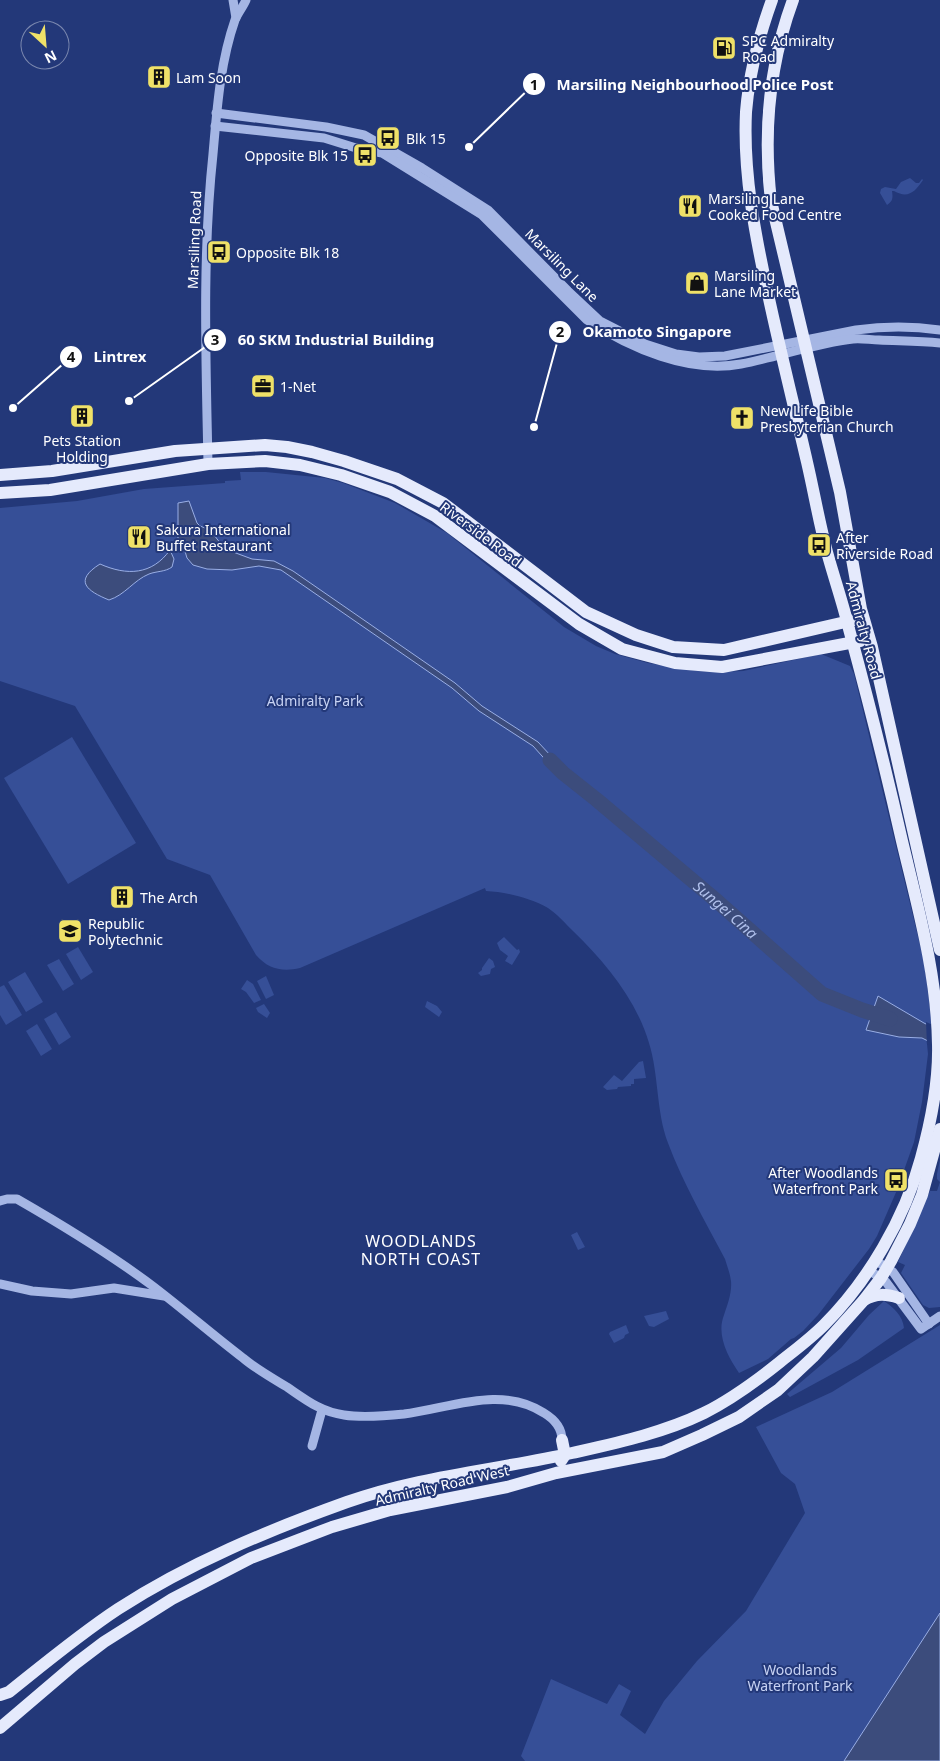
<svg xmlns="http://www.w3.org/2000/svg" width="940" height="1761" font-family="'Noto Sans',sans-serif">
<rect width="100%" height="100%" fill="#233879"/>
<g fill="#364f97">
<path d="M910,178L916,183H919L922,179L923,180C915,192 908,199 894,191H892C893,198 893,201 887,205L880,193L881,189L885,187L896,189L901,182Z"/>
<path d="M240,472H266L325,478L343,483L395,503L447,533L564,627L596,646L615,654L648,663L697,671L721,672L743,671L821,654L850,666L854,674L924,961L932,1024H925L928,1054L922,1102L914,1142L897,1190L877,1236L869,1249L818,1315L803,1331L794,1338L791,1339L768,1359L739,1373C728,1357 716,1335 724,1315C728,1303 732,1293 731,1281C730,1273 727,1266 725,1259C705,1221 683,1183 668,1143C656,1111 659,1075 649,1043C636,999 605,962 573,931C565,923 557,914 548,908C530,898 506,892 486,891L485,888L300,968C282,972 268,969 256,955L210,875L167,859L75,706L0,681V508L77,501L144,489L225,483V481L241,480Z"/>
<polygon points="72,737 136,843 68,884 4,778"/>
<polygon points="504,937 517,950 519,949 520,952 512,965 505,961 508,956 500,950 497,943"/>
<polygon points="78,947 93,972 81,980 66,954"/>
<polygon points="489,958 493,961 495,967 491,969 490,974 481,976 478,973 482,970 482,968"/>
<polygon points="59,959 74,984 63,991 47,965"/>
<polygon points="25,972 43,1002 26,1012 8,982"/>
<polygon points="266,976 274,995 266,999 257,981"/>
<polygon points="247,980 253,984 261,1000 254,1003 246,992 241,989"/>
<polygon points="4,985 22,1015 6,1025 0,1015 0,987"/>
<polygon points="427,1001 437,1006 442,1012 439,1017 425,1007"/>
<polygon points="264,1004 270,1013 267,1018 258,1012 256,1008"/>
<polygon points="56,1012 71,1037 59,1045 44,1019"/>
<polygon points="37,1024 52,1049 41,1056 26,1031"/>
<polygon points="643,1061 646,1078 634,1079 634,1084 631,1084 631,1086 618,1087 617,1089 607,1090 603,1087 614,1075 622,1081 639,1062"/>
<polygon points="940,1160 940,1307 929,1308 923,1305 901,1273 905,1265 898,1262 930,1191 937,1191 940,1182 937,1179 937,1174"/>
<polygon points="577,1232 585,1247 578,1250 571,1235"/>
<path d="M884,1301C893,1307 903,1316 904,1328L858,1360L790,1397L787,1394L841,1348L869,1315Z"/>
<polygon points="666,1311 669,1319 654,1327 649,1326 644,1316"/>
<polygon points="626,1325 629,1333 625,1335 624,1338 614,1343 609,1334 610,1332"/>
<polygon points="940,1325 940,1614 845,1761 525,1761 521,1756 551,1679 607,1704 619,1684 631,1691 620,1715 645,1734 664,1701 697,1661 746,1611 805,1513 795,1484 781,1473 756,1427 832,1392"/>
</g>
<g fill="#3c4c7c" stroke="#99aee5">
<polygon points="189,501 197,523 200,526 210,530 225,549 252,559 274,561 293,571 455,683 482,706 538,742 565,771 560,776 533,746 479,711 452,688 281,570 259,566 232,570 207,569 193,565 187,558 184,548 178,539 178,503"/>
<path d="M170,550L174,559L172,567C165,572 157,571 149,574C134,580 125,595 109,600C87,591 73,581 100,564C127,576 152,575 170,550Z"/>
<polygon points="878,996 924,1023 940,1031 940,1047 922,1038 899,1037 866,1030"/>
<polygon points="940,1613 940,1761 844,1761"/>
</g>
<polygon fill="#233879" points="926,1022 940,1028 940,1050 927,1044"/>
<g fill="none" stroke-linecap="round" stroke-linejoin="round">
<path stroke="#3c4c7c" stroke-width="15" id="s1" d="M550,760L563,773L597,800L718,902L822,994L862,1010L890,1019"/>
<g stroke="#a5b6e4" stroke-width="9">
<polyline points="233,0 236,18"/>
<path d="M216,113L326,127L364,135L422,168L488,210L568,291L600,321L645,344L676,354L699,357L725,356L856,330C885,326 912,326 940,330"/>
<path d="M215,126L324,138L356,148L382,153L482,215L587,320C630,348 689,374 741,364C777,357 817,343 853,339C861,338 871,340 879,340C900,341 920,341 940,343"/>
<path d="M208,464C206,361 202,257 213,154C217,109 220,63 235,20C238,13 243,7 246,0"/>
<path d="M0,1201L7,1199H17C64,1226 110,1254 154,1287C184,1310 213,1335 243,1358C256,1369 272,1378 287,1387C306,1400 321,1412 344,1415C363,1418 385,1416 404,1414C450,1408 502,1385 544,1413C554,1419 562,1428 562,1440"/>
<polyline points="875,1260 893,1272 929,1324"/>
<polyline points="869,1270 886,1282 921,1329 940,1316"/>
<polyline points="0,1284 32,1291 71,1294 114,1288 164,1296"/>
<polyline points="312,1446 322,1410"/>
</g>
<g stroke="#e5eafc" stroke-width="12">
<path d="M793,0C769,65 763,132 771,201L840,492L861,609L872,647L940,950"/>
<polyline points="0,475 52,471 175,451 265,445 287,447 312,452 344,461 397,479 443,503 586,612 636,635 673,647 724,650 854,620"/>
<polyline points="0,493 50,490 208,464 265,461 300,465 341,475 390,492 435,516 579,624 622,649 675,663 722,667 860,641"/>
<path d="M864,1300C877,1293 886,1294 899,1298"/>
<polyline points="561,1461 565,1455 562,1440"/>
<path d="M0,1695L9,1692C44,1664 80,1634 118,1609C189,1563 269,1530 347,1502C420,1476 497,1470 572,1453C616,1443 663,1433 704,1413C732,1399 755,1382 780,1362C795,1350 810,1339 824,1325C868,1281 905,1218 921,1158C931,1122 939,1082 938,1044C937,975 918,908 902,841C886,770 868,699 849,629C843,603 834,578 827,552C819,522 814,492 807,462C794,406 780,350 768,294C755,234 743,173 746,112C749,74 759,36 772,0"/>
<polyline points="0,1728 75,1664 104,1642 172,1599 251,1558 332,1527 390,1510 507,1487 556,1473 663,1452 702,1435 739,1417 778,1390 813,1357 864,1300 881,1278 891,1261 910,1224 922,1195 940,1129"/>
</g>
</g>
<defs>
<symbol id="fuel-square" viewBox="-11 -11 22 22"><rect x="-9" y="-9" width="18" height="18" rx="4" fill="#efe168" stroke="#233879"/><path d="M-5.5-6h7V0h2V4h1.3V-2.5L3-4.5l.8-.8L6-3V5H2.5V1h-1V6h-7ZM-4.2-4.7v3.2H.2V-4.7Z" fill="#111"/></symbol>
<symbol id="building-square" viewBox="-11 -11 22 22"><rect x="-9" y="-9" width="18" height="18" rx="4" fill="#efe168" stroke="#233879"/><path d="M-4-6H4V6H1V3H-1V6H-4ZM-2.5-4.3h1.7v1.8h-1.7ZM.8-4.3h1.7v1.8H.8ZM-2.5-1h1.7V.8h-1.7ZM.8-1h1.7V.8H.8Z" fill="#111"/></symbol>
<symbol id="bus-square" viewBox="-11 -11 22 22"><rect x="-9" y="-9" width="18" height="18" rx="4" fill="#efe168" stroke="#233879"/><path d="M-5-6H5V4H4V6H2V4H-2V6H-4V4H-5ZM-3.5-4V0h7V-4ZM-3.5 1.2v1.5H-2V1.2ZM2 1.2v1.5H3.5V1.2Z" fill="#111"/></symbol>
<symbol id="restaurant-square" viewBox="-11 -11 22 22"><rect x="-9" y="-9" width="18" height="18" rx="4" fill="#efe168" stroke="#233879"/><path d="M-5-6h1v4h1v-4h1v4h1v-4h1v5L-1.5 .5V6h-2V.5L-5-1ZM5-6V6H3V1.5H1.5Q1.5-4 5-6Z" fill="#111"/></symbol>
<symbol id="shop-square" viewBox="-11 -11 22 22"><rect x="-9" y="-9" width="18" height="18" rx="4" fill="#efe168" stroke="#233879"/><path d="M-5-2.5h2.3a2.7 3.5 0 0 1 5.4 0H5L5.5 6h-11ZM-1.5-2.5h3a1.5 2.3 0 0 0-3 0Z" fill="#111"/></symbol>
<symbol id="office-square" viewBox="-11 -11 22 22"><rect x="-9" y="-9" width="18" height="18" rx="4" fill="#efe168" stroke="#233879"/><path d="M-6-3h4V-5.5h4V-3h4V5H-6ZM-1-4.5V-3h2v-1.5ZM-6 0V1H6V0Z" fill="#111"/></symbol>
<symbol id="church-square" viewBox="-11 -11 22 22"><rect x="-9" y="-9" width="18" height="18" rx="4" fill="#efe168" stroke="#233879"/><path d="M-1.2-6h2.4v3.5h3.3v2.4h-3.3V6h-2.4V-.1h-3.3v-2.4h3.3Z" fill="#111"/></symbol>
<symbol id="university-square" viewBox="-11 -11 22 22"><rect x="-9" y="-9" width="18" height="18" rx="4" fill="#efe168" stroke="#233879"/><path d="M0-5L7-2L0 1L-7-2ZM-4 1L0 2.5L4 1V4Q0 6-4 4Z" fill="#111"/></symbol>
</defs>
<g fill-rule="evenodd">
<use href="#fuel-square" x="710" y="34" width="28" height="28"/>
<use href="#building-square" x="145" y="63" width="28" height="28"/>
<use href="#bus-square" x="374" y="124" width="28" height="28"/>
<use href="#bus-square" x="351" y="141" width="28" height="28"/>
<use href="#restaurant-square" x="676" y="192" width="28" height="28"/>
<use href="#bus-square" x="205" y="238" width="28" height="28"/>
<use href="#shop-square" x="683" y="269" width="28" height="28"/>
<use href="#office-square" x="249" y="372" width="28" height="28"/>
<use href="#building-square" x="68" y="402" width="28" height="28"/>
<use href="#church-square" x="728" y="404" width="28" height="28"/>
<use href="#restaurant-square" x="125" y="523" width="28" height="28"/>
<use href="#bus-square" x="805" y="531" width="28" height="28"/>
<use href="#building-square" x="108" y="883" width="28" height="28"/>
<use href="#university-square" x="56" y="917" width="28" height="28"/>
<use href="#bus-square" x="882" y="1166" width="28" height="28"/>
</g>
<g text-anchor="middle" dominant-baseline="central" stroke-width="4" stroke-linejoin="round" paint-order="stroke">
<g font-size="14" fill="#fff" stroke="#233879" text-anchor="start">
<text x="742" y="40">SPC Admiralty<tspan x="742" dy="16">Road</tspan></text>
<text x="176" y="77">Lam Soon</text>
<text x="406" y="138">Blk 15</text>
<text x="348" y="155" text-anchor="end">Opposite Blk 15</text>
<text x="708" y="198">Marsiling Lane<tspan x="708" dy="16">Cooked Food Centre</tspan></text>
<text x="236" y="252">Opposite Blk 18</text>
<text x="714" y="275">Marsiling<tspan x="714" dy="16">Lane Market</tspan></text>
<text x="280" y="386">1-Net</text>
<text x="760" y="410">New Life Bible<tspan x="760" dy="16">Presbyterian Church</tspan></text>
<text x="82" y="440" text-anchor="middle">Pets Station<tspan x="82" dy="16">Holding</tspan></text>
<text x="156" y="529">Sakura International<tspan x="156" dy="16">Buffet Restaurant</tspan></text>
<text x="836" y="537">After<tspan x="836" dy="16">Riverside Road</tspan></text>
<text x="140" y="897">The Arch</text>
<text x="88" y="923">Republic<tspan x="88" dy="16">Polytechnic</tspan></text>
<text x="878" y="1172" text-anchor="end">After Woodlands<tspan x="878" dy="16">Waterfront Park</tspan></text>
</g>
<g font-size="14" fill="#fff" stroke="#233879">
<text transform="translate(194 240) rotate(-88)">Marsiling Road</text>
<text transform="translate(562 265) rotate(45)">Marsiling Lane</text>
<text transform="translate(481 534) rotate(37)">Riverside Road</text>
<text transform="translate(864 630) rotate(75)">Admiralty Road</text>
<text transform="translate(442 1485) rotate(-13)">Admiralty Road West</text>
</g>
<g font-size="14" fill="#c8d3f4" stroke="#233879">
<text x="315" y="700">Admiralty Park</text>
<text x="800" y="1669">Woodlands<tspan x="800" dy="16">Waterfront Park</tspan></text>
</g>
<g font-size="15" font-style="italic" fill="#b0c0ec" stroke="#233879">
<text stroke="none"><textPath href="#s1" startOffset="231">Sungei Cina</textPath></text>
</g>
<g font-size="16" letter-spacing="1" fill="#fff" stroke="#233879">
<text x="421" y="1241">WOODLANDS<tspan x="421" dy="18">NORTH COAST</tspan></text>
</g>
</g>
<path fill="none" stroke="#fff" stroke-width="2" d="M469 147L534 84M534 427L560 332M129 401L215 340M13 408L71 357"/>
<g fill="#fff" stroke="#233879" stroke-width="2">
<circle cx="469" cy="147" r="5"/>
<circle cx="534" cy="427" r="5"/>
<circle cx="129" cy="401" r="5"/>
<circle cx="13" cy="408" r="5"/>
<circle cx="534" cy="84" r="12"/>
<circle cx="560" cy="332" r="12"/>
<circle cx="215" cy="340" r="12"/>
<circle cx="71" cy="357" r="12"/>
</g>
<g font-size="15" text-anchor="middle" font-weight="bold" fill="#111">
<text x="534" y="90">1</text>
<text x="560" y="337">2</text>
<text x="215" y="345">3</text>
<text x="71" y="362">4</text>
</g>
<g font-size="15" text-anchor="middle" font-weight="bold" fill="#fff" stroke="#233879" stroke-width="4" stroke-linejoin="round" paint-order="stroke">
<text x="695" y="90">Marsiling Neighbourhood Police Post</text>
<text x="657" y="337">Okamoto Singapore</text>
<text x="336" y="345">60 SKM Industrial Building</text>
<text x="120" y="362">Lintrex</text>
</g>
<g transform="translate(45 45) rotate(154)"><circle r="24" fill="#233879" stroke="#7b88af"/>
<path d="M0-4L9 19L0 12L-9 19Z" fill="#efe168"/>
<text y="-8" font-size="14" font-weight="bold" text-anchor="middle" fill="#ffffff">N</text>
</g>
</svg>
